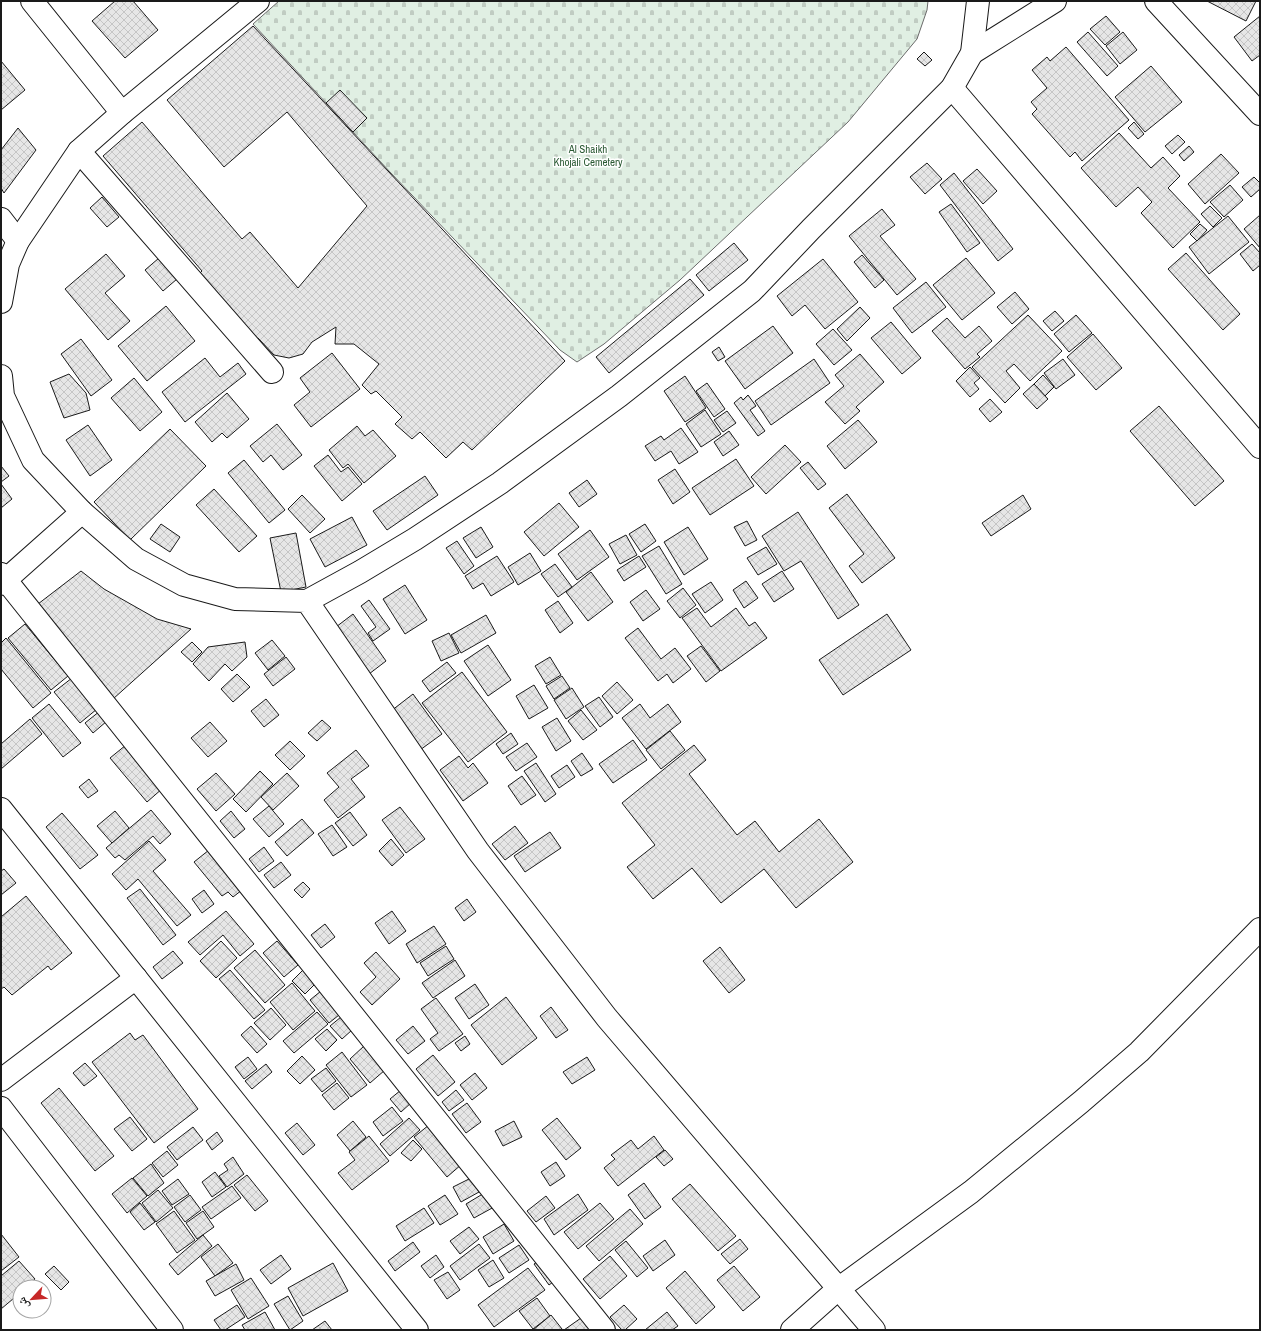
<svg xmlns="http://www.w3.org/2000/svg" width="1261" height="1331" font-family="'Archivo Narrow','Noto Naskh Arabic',sans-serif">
<defs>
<pattern id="cemetery-stones" width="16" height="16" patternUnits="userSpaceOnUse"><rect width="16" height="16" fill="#e0efe3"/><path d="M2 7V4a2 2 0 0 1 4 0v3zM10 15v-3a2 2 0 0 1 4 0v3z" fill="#c0ccc2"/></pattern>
<pattern id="building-cross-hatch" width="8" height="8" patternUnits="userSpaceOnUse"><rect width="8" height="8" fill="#e6e6e6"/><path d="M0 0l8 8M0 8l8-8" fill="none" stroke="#c5c5c5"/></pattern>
</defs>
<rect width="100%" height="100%" fill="#fff"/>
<polygon fill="url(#cemetery-stones)" stroke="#6a6a6a" points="279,1 928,1 927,10 917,39 848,122 680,280 604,344 577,362 560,350 390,172 253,24"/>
<g fill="url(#building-cross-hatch)" stroke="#1a1a1a">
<polygon points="115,1 133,1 158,30 125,58 92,21"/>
<polygon points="1207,1 1256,1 1246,21"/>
<polygon points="1106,16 1120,32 1105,45 1090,29"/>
<polygon points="1260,16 1260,55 1252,61 1234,37"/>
<polygon points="253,26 565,361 472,450 463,442 446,458 420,432 412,439 395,424 402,417 376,391 371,394 362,385 379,364 354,344 335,344 336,327 312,342 303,354 289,358 274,355 258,338 253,342 195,278 202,271 103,156 142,122 242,239 250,232 298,288 367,206 287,112 224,167 167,100"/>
<polygon points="1088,32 1118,66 1107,76 1077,42"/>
<polygon points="1123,32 1137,50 1120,64 1106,46"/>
<polygon points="1066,47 1129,120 1082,161 1075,152 1070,157 1032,114 1037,109 1031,102 1047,88 1032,70 1047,57 1050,61"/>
<polygon points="924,52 932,60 925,66 917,59"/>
<polygon points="1,61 25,90 1,110"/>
<polygon points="1151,66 1182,102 1145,132 1115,97"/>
<polygon points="340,90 367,118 353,132 326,103"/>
<polygon points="1134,122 1144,134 1138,139 1128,128"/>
<polygon points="18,128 36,150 4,193 1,188 1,150"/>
<polygon points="1119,133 1151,168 1163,157 1180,176 1168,188 1200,222 1173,248 1141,213 1152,202 1138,187 1116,207 1081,168"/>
<polygon points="1178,135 1185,142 1172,154 1165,146"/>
<polygon points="1189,146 1194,152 1184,161 1179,155"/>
<polygon points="1221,154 1239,173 1205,204 1188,184"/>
<polygon points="927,163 942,179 925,194 910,177"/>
<polygon points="977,169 997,191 983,204 963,181"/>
<polygon points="954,173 1013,249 998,261 940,185"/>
<polygon points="1254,177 1260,183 1260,189 1251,197 1242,187"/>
<polygon points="1230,185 1243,200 1224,217 1210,202"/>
<polygon points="102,197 119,217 107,227 90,208"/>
<polygon points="951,204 980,243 967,252 939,212"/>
<polygon points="1210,206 1222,218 1213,227 1201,214"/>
<polygon points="882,209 895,225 880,236 916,279 897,295 849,236"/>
<polygon points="1260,215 1260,248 1244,229"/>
<polygon points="1228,216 1249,242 1209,274 1189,247"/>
<polygon points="1200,224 1207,230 1197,241 1190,234"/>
<polygon points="734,243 748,260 709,291 696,275"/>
<polygon points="1252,244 1260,253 1260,265 1253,271 1240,254"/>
<polygon points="1186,253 1240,314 1223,330 1168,269"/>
<polygon points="106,254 125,276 105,293 130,321 108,340 65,289"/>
<polygon points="862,255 884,280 875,288 854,262"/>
<polygon points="159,258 177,279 163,291 145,270"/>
<polygon points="966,258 995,293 962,320 933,285"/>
<polygon points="823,259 858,302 825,329 805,305 792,316 777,296"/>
<polygon points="690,279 704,295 609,373 596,357"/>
<polygon points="926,282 946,307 912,333 893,308"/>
<polygon points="1015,292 1029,309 1012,324 997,307"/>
<polygon points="166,306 195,341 147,381 118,346"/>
<polygon points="860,307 870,318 847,341 837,329"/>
<polygon points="1055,311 1064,321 1052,331 1043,321"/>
<polygon points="1028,315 1062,351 1030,381 1014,364 1006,371 1020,388 1005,403 972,367"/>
<polygon points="1076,315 1092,333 1069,352 1054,334"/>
<polygon points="947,318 965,338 979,326 992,341 977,354 980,357 965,369 932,331"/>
<polygon points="891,322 921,358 902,374 871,338"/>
<polygon points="773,326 793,353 745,389 725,361"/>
<polygon points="833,329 852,350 834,365 816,344"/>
<polygon points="1093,334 1122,368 1096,390 1067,357"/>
<polygon points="81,339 112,380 91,396 61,354"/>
<polygon points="719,347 725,357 718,361 712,352"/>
<polygon points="332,353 360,389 311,427 294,405 310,392 300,378"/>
<polygon points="860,354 884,382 856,407 860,411 845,424 825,402 844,386 835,375"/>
<polygon points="205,358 220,377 238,363 246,374 185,422 162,392"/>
<polygon points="814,359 830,383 771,425 755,401"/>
<polygon points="1063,359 1075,375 1056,389 1044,373"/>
<polygon points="970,367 980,378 974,383 979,389 970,397 956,381"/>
<polygon points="69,374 86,393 90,410 64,418 50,382"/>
<polygon points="1043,375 1054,387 1045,396 1034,384"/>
<polygon points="685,376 706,408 685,422 664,391"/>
<polygon points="134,378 162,412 140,431 111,398"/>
<polygon points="707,383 725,409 714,417 696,391"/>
<polygon points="1034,384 1048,399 1037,409 1023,394"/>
<polygon points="227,393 249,419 227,438 222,433 212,442 195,422"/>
<polygon points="748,395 756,406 750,410 765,431 758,436 734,403 741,397 743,400"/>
<polygon points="990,399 1002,412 990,422 979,409"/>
<polygon points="1159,406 1224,481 1195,506 1130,431"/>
<polygon points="705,410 721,434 701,447 686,424"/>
<polygon points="727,411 736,423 723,432 714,420"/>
<polygon points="858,420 877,442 845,469 827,446"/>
<polygon points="277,424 302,455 283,470 271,455 263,462 250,446"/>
<polygon points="88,425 112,460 90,476 66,440"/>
<polygon points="357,426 365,436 373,430 396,456 364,483 348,464 343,468 329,450"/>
<polygon points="681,428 698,452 679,464 671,451 655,461 645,446 661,436 664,440"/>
<polygon points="170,429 206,466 130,540 94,502"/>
<polygon points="729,431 739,445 723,456 714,442"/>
<polygon points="785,445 801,462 766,494 751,477"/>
<polygon points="328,455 341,472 348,467 362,484 342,501 314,466"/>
<polygon points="736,459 754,486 710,515 692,488"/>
<polygon points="244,460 285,510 269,523 228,473"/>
<polygon points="808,462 826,484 818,490 800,468"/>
<polygon points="1,466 9,476 1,482"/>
<polygon points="675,469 690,492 673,504 658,480"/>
<polygon points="425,476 438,495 387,530 373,511"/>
<polygon points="587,480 597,494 579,507 569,493"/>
<polygon points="1,484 12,499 1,508"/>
<polygon points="214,489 257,536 239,552 196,505"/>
<polygon points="847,494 895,558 862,583 849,566 864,554 829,508"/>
<polygon points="302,495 325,519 310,533 288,509"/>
<polygon points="1023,495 1031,509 991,536 982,523"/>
<polygon points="559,503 579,527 544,556 524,532"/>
<polygon points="798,512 859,605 838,619 801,561 784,571 762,536"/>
<polygon points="352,517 367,545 325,567 310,539"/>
<polygon points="747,521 757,540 745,546 734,527"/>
<polygon points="161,524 180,537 170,552 150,539"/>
<polygon points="645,524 656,541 641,552 629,534"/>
<polygon points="481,527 493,547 476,558 463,538"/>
<polygon points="688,527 708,559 684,575 664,542"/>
<polygon points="590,530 609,557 577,580 558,554"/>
<polygon points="296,533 306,587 281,592 270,538"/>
<polygon points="626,535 637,555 620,564 609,544"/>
<polygon points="457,541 474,566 464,574 446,548"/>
<polygon points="659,546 682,584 666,594 642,556"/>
<polygon points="766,547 777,564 758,575 747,558"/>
<polygon points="530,553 541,571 518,585 508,567"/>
<polygon points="497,556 514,582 491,596 483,583 473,589 465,576"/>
<polygon points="639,556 646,567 624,581 617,570"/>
<polygon points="555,564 572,587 558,597 541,574"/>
<polygon points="81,571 104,589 157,619 191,629 113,699 38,604"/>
<polygon points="782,571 794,589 774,602 762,584"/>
<polygon points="591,572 613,602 588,621 566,592"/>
<polygon points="746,581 758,598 744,608 733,590"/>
<polygon points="711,582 723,600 705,613 692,594"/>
<polygon points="405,585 427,620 405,634 383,599"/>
<polygon points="683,588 696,605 680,618 667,601"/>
<polygon points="646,590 660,609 643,621 630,602"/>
<polygon points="369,600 390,629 373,641 368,633 376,627 361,606"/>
<polygon points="558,601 573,623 560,633 545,610"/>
<polygon points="697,608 711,627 736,608 749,626 755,622 767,638 721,671 682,618"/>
<polygon points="353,614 386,661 369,674 336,627"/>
<polygon points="887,614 911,650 843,695 819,660"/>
<polygon points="486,615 496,633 461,653 451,635"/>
<polygon points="25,624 68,676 51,690 8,638"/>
<polygon points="638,628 661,659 675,648 691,669 673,683 667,674 658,681 625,638"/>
<polygon points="449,633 459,653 441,661 432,641"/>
<polygon points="6,638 51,693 33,708 1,669 1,643"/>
<polygon points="272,640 285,656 268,670 255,653"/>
<polygon points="192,642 202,652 192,662 181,652"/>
<polygon points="245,642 247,657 232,671 225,664 209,681 193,664 208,647"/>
<polygon points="488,645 511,680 488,696 464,661"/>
<polygon points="701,646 720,671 706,682 687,656"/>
<polygon points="286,657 295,669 273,686 264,674"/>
<polygon points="550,657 561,675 546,684 535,666"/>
<polygon points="447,662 456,673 430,692 422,681"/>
<polygon points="462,672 507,732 468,762 422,703"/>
<polygon points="237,674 250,687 233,702 221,689"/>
<polygon points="562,676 570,688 554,699 546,686"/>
<polygon points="72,678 97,709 80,723 54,692"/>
<polygon points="617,682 633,700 617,714 602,696"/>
<polygon points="534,685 548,708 529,719 516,696"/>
<polygon points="572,688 584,707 566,719 554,700"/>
<polygon points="413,694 442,734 420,750 391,711"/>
<polygon points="599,697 613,717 600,727 585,706"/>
<polygon points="266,699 279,715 264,727 251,711"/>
<polygon points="49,704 81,743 63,757 32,718"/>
<polygon points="640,704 650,718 668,704 681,722 646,749 622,718"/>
<polygon points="581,710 597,730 583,740 568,721"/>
<polygon points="100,711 107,721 93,733 85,723"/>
<polygon points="557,718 571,741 556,751 542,727"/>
<polygon points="30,719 42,734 1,769 1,744"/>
<polygon points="322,720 331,728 317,741 308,733"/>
<polygon points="210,722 227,741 208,757 191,738"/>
<polygon points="670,731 685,750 661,769 646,750"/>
<polygon points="511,733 518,744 503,754 496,744"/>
<polygon points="633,740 647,760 613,783 599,764"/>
<polygon points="290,741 305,756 290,770 275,755"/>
<polygon points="527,743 537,757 516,771 506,757"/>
<polygon points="126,745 163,788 147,802 110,758"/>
<polygon points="694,745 706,760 689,774 737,835 755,821 779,852 819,819 853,862 796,908 764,869 721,903 692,868 653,899 627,867 655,845 622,803"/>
<polygon points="356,750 369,766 351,779 365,797 338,818 324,800 339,787 327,773"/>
<polygon points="582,753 593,769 581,776 571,761"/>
<polygon points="459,756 468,768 473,763 488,783 463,801 440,770"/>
<polygon points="536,763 556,794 545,802 524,771"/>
<polygon points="567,765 575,777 559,788 551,776"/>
<polygon points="260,771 273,784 246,812 233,799"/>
<polygon points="216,773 235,794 216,811 197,789"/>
<polygon points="287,773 299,786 273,810 261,797"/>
<polygon points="522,776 536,795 521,805 508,786"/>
<polygon points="89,779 98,791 88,798 79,787"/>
<polygon points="269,806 284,824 269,837 253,819"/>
<polygon points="400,807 425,839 406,853 382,820"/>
<polygon points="151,810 171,834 160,844 153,836 125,860 119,855 115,858 106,848"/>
<polygon points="115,811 129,828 112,843 97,826"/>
<polygon points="231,811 245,829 234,838 220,821"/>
<polygon points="350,812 367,835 353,846 335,823"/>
<polygon points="62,813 98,855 80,869 46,827"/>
<polygon points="302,819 314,833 287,856 275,842"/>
<polygon points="332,825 347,847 333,856 318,834"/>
<polygon points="515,826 528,843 505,860 492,844"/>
<polygon points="550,832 561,848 525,872 514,856"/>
<polygon points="391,839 404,855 392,866 379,851"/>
<polygon points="149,841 166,860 153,871 191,915 177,926 138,879 126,890 112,874"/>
<polygon points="264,847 274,861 259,872 249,859"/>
<polygon points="209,850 242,890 233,897 228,892 222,896 194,862"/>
<polygon points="281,862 291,875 274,888 264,875"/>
<polygon points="4,869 16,883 1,895 1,871"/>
<polygon points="303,882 310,889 302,898 294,890"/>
<polygon points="140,889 176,935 163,945 127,898"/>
<polygon points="204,890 214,904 202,913 192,899"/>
<polygon points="26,896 72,953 51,970 48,966 12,995 4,987 1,989 1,917"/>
<polygon points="467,899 476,912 464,921 455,908"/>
<polygon points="226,911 254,944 240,956 223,935 200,955 188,942"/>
<polygon points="392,911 406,931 389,944 375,923"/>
<polygon points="325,924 335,937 321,948 311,935"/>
<polygon points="434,926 446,944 417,963 406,944"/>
<polygon points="221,941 237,958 216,978 200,961"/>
<polygon points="277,941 298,965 284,977 263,953"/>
<polygon points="446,946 454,959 428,976 420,963"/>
<polygon points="720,947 745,980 729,993 703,961"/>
<polygon points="255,950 285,985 265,1003 234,968"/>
<polygon points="173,951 183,963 162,979 153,967"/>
<polygon points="376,952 400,979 372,1005 360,992 376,977 364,963"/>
<polygon points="455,960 465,976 433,998 422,983"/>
<polygon points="304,969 317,982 305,994 292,981"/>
<polygon points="230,970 265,1010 254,1019 219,979"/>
<polygon points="292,983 315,1011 293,1030 270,1002"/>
<polygon points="475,984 489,1005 469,1019 455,998"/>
<polygon points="321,991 339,1015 329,1023 310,1000"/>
<polygon points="506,997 537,1038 502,1065 471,1025"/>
<polygon points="436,998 463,1034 439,1051 430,1039 438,1033 421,1009"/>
<polygon points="551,1007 568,1030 556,1038 540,1016"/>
<polygon points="271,1008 286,1025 270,1040 254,1023"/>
<polygon points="317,1012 328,1024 294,1053 283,1041"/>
<polygon points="341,1017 352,1030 342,1039 330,1026"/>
<polygon points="251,1026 267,1044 257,1053 241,1035"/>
<polygon points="413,1026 425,1041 408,1054 396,1040"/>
<polygon points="327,1029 337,1040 326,1051 315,1039"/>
<polygon points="130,1033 135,1040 143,1035 198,1109 154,1143 92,1062"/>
<polygon points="465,1036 470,1044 461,1051 455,1043"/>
<polygon points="364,1046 385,1070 370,1083 350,1059"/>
<polygon points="342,1052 367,1085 351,1097 326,1065"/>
<polygon points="433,1055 455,1082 438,1096 416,1069"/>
<polygon points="302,1056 315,1070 300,1084 287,1071"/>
<polygon points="248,1057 257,1069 244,1079 235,1067"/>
<polygon points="587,1057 595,1070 572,1084 563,1072"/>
<polygon points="85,1063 97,1076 84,1086 73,1073"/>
<polygon points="266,1064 272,1072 252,1089 245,1081"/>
<polygon points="326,1068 336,1081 322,1092 311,1079"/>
<polygon points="475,1073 487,1088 472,1100 460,1085"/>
<polygon points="337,1083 349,1098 334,1110 322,1095"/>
<polygon points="59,1088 114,1156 95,1171 41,1103"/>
<polygon points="401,1090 412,1102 401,1112 390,1099"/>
<polygon points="456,1090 464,1100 449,1111 442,1102"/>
<polygon points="467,1103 481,1122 466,1133 452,1114"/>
<polygon points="392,1107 403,1121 383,1136 373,1122"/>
<polygon points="130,1117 147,1139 132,1151 114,1129"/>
<polygon points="409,1118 420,1130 390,1156 380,1144"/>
<polygon points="557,1118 581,1148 566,1160 542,1130"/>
<polygon points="353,1121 366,1137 350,1151 337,1135"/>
<polygon points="514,1121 522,1137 503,1146 495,1131"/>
<polygon points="297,1123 315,1145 303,1155 285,1133"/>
<polygon points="429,1125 462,1164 447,1177 414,1137"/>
<polygon points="193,1127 203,1140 177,1160 167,1147"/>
<polygon points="217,1132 223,1141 212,1150 206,1141"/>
<polygon points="369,1136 389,1161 352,1190 338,1173 355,1160 349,1152"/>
<polygon points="654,1136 664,1150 618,1186 604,1168 615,1159 611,1155 631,1140 638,1149"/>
<polygon points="413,1140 422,1149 411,1161 401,1153"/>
<polygon points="665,1150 673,1159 664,1166 656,1157"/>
<polygon points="167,1151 178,1165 163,1177 152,1163"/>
<polygon points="233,1157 244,1174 227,1187 219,1176 228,1170 224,1164"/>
<polygon points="556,1162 565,1176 550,1186 541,1172"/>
<polygon points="151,1164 164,1183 148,1196 133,1178"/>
<polygon points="215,1172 226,1187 212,1197 202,1182"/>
<polygon points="247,1175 268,1201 255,1211 234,1185"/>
<polygon points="132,1178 147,1196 127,1213 112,1194"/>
<polygon points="471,1178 479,1192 461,1202 453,1187"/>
<polygon points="178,1179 189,1194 172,1205 162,1191"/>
<polygon points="644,1183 661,1207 645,1219 628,1195"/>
<polygon points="690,1184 736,1236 718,1251 672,1199"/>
<polygon points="232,1186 241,1198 211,1219 202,1207"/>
<polygon points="158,1190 173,1208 156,1222 142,1203"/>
<polygon points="486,1192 494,1207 474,1218 466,1204"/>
<polygon points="578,1194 588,1210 554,1235 544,1219"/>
<polygon points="190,1195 201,1210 185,1222 174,1207"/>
<polygon points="445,1195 458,1214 440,1225 428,1206"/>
<polygon points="546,1196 555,1208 536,1222 527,1211"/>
<polygon points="140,1203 155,1222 144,1230 130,1212"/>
<polygon points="600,1203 614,1219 578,1249 564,1232"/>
<polygon points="424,1208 434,1223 405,1241 396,1226"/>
<polygon points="630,1209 643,1224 599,1261 586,1246"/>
<polygon points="174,1211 195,1240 177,1253 156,1224"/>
<polygon points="203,1211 214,1227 197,1239 186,1223"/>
<polygon points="504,1224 514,1241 493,1254 483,1237"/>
<polygon points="469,1227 479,1239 460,1254 450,1241"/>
<polygon points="1,1234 19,1257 1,1271"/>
<polygon points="203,1235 212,1246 178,1275 169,1264"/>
<polygon points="740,1239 748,1249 730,1264 721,1254"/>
<polygon points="665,1240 675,1255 653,1271 643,1256"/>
<polygon points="626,1241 648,1268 637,1277 615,1250"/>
<polygon points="413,1242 420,1252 395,1271 388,1261"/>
<polygon points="218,1244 233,1263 215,1276 201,1257"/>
<polygon points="479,1244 490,1258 460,1280 450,1266"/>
<polygon points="519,1245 529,1260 509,1273 499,1258"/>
<polygon points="281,1255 291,1269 271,1284 260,1270"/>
<polygon points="436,1255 444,1267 430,1278 421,1266"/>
<polygon points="610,1256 627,1276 600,1299 583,1279"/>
<polygon points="543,1258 557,1279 549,1285 534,1264"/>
<polygon points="493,1260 504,1278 489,1287 478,1270"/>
<polygon points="19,1261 35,1279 26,1287 20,1287 20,1293 1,1309 1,1276"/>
<polygon points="333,1263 348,1291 303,1316 288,1288"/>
<polygon points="236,1264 244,1280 215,1296 206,1281"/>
<polygon points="54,1266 69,1282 61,1290 45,1274"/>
<polygon points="734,1266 760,1297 743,1311 717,1280"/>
<polygon points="528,1268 545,1290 494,1327 478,1305"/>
<polygon points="685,1271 715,1307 696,1324 666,1288"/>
<polygon points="448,1272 460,1290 447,1299 434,1280"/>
<polygon points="251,1278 269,1306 248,1319 231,1290"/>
<polygon points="288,1296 303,1321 290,1330 274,1304"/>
<polygon points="537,1298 550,1316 533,1329 519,1311"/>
<polygon points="237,1305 245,1317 225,1330 221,1330 214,1320"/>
<polygon points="624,1305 637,1319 625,1330 622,1330 610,1317"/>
<polygon points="265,1312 275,1330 245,1330 242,1325"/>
<polygon points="667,1312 678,1326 672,1330 645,1330"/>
<polygon points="551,1315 562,1329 560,1330 533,1330"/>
<polygon points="581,1318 590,1330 564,1330"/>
<polygon points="325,1321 332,1330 312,1330"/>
</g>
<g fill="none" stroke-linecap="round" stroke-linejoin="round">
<defs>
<g id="minor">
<polyline points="32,1 122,113"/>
<polyline points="1156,1 1260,114"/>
<polyline points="972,53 1055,1"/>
<polyline points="952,88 1260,447"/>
<polyline points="79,151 272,372"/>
<polyline points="1,219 18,241"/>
<polyline points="1,302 8,264 18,241 79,151 122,113 258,1"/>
<polyline points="1,376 3,396 33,460 82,512 136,559 184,585 235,599 307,601 478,851 607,1018 874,1330"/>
<polyline points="1,574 604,1330"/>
<polyline points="1,584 82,512"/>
<polyline points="307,601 360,572 415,539 500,483 619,396 752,291 811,229 952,88 972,53 978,1"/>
<polyline points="1,809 417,1330"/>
<polyline points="1,1080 136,978"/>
<polyline points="1,1108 172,1330"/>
<polyline points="792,1330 838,1289 971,1192 1081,1102 1139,1052 1260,929"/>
</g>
</defs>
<use href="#minor" stroke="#1a1a1a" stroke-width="24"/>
<use href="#minor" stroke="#fff" stroke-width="22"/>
</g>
<g text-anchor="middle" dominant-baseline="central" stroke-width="3" stroke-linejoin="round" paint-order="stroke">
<g font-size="11" fill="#2b5a34" stroke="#fff">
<text x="588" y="149">Al Shaikh<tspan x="588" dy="13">Khojali Cemetery</tspan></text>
</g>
</g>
<rect width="1261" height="1331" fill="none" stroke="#1a1a1a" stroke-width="4"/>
<g transform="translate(32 1299) rotate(244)"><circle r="19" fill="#ffffff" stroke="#a3a3a3"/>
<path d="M0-3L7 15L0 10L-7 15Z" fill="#c62828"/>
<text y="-6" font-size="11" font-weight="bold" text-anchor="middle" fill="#1a1a1a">ش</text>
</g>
</svg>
